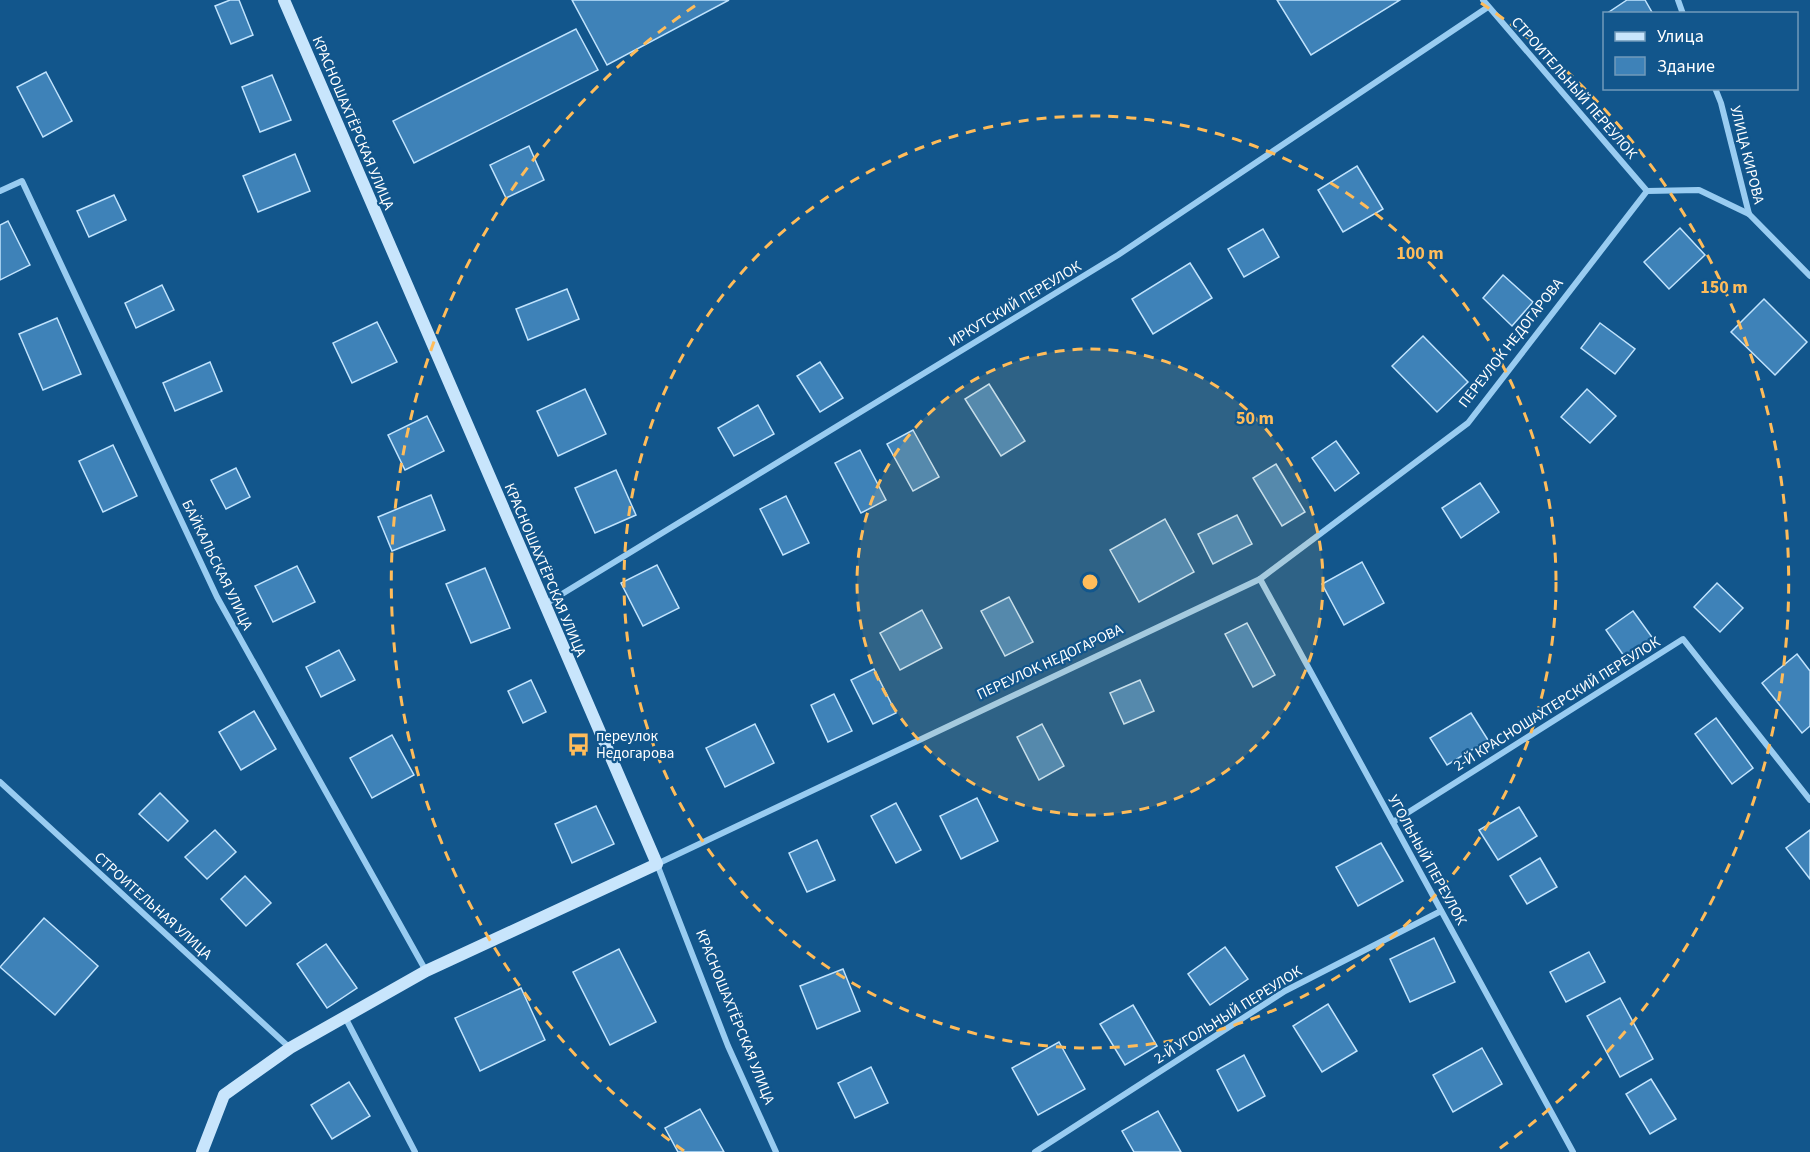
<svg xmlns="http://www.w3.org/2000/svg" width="1810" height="1152" font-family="'Source Sans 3',sans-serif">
<rect width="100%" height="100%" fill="#12568c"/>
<g fill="#3e82b8" stroke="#c0e3fd" stroke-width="1.5">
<polygon points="230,0 239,0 253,35 231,44 215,6"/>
<polygon points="572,0 729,0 607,65"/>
<polygon points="1277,0 1400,0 1311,55"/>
<polygon points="1627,0 1645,0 1653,14 1606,14"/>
<polygon points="576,29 598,70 414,163 393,121"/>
<polygon points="46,72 72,121 43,137 17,87"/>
<polygon points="272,75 291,120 260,132 242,87"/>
<polygon points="529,146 544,180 506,198 490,165"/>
<polygon points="295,154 310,191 258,212 243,176"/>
<polygon points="1357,166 1383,209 1343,232 1318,190"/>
<polygon points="114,195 126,220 89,237 77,211"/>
<polygon points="8,221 30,265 0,280 0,225"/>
<polygon points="1680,228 1705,255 1669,289 1644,262"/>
<polygon points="1263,229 1279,257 1244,277 1228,249"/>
<polygon points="1190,263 1212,298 1153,334 1132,299"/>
<polygon points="1503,275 1533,302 1512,326 1483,298"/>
<polygon points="162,285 174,310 136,328 125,303"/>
<polygon points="567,289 579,319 528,340 516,309"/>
<polygon points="1764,299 1807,342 1775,375 1731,332"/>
<polygon points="57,318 81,374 43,390 19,334"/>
<polygon points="377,322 397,362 352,383 333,343"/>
<polygon points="1600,323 1635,349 1615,374 1581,348"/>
<polygon points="1423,336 1468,382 1437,412 1392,366"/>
<polygon points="210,362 222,391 175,411 163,383"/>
<polygon points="820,362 843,398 820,412 797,376"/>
<polygon points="989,384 1025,441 1001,456 965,399"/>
<polygon points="585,389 606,434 558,456 537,411"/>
<polygon points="1587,389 1616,416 1590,443 1561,417"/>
<polygon points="758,405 774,434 734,456 718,428"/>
<polygon points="427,416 444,451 405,470 388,435"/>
<polygon points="913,430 939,477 913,491 887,444"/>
<polygon points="1336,441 1359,473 1335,491 1312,458"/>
<polygon points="113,445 137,496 103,512 79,461"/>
<polygon points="860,450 886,500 861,513 835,463"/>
<polygon points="1276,464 1305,512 1282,526 1253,478"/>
<polygon points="236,468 250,497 226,509 211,480"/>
<polygon points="616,470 636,515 595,533 575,488"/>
<polygon points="1480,483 1499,512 1461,538 1442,508"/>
<polygon points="431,495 445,530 392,551 378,517"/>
<polygon points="786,496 809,543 783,555 760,509"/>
<polygon points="1237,515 1252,544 1213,564 1198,534"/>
<polygon points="1165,519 1194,572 1139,602 1110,550"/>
<polygon points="1362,562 1384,603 1344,625 1322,584"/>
<polygon points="657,565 679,608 643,626 621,583"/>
<polygon points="297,566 315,602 273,622 255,586"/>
<polygon points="485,568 510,628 471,643 446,584"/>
<polygon points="1717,583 1743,608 1720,632 1694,607"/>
<polygon points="1009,597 1033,642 1005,656 981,611"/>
<polygon points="922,610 942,648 900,670 880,633"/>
<polygon points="1633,611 1654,640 1626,659 1606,630"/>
<polygon points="1247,623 1275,675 1253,687 1225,634"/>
<polygon points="339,650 355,680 321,697 306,667"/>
<polygon points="1797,654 1810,671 1810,726 1802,733 1762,683"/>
<polygon points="874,669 896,713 873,724 851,680"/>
<polygon points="531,680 546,712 523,723 508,691"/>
<polygon points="1140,680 1154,711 1124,724 1110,693"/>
<polygon points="834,694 852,731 828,742 811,705"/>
<polygon points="254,711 276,749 241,770 219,732"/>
<polygon points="1471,713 1488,740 1447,765 1430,738"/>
<polygon points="1716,718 1753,768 1732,784 1695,734"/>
<polygon points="755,724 774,763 725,787 706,748"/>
<polygon points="1042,724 1064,766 1039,780 1017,737"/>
<polygon points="392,735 414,775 372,798 350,758"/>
<polygon points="160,793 188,821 168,841 139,814"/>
<polygon points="977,798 998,841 961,859 940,816"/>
<polygon points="896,803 921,850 896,863 871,816"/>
<polygon points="596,806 614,844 572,863 555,824"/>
<polygon points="1519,807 1537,836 1498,860 1479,830"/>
<polygon points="215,830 236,852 207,879 185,857"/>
<polygon points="1810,830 1810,879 1786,848"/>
<polygon points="817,840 835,880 807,892 789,853"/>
<polygon points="1381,843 1403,881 1358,906 1336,867"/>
<polygon points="1540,858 1557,887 1527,904 1510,876"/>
<polygon points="245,876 271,903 246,926 221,899"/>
<polygon points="44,918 98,966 55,1015 0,967"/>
<polygon points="1434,938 1455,982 1410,1002 1390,959"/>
<polygon points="326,944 357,988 327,1008 297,964"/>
<polygon points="1225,947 1248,979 1210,1005 1188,974"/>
<polygon points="619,949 656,1022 610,1045 573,972"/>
<polygon points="1589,952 1605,982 1566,1002 1550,972"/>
<polygon points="843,969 860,1011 817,1029 800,986"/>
<polygon points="521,988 545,1040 480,1071 455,1018"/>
<polygon points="1620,998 1653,1059 1620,1077 1587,1016"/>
<polygon points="1328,1004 1357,1051 1322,1072 1293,1026"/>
<polygon points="1133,1005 1157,1046 1125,1065 1100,1024"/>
<polygon points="1059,1042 1085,1089 1038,1115 1012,1068"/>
<polygon points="1482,1048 1502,1084 1453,1112 1433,1075"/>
<polygon points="1244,1055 1265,1096 1238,1111 1217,1070"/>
<polygon points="871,1067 888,1103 855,1118 838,1083"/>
<polygon points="1651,1079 1676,1119 1650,1134 1626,1094"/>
<polygon points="349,1082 370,1116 332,1139 311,1105"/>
<polygon points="700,1109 724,1152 678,1152 665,1128"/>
<polygon points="1158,1111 1181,1152 1134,1152 1122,1131"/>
</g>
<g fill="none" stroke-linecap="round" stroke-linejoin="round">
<g stroke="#99ccf1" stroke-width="6">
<polyline points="1483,0 1647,191"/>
<polyline points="1678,0 1683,14"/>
<polyline points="1715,88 1721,103 1749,214 1810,276"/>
<polyline points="0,191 22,181 217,597 426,971"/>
<polyline points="1647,191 1699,190 1749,214"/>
<polyline points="1260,579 1573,1152"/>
<polyline points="544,605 1118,255 1488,7"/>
<polyline points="0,782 290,1048"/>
<polyline points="1393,822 1683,639 1810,800"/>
<polyline points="345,1017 415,1152"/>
<polyline points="776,1152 728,1046 657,864 1260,579 1468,423 1647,191"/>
<polyline points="1035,1152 1285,991 1441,911"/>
</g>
<polyline stroke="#c8e5fc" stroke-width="12" points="202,1152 224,1095 290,1048 426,971 657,864 284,0"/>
</g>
<circle cx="1090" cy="582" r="233" fill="#ffbc5a" fill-opacity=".12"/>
<g fill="none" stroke="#ffbc5a" stroke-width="3" stroke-dasharray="10 8">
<circle cx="1090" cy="582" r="233"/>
<circle cx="1090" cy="582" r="466"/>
<path d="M684 1151A699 699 0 0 1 699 3M1481 3A699 699 0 0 1 1496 1151"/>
</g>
<defs>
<symbol id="bus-bare" viewBox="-9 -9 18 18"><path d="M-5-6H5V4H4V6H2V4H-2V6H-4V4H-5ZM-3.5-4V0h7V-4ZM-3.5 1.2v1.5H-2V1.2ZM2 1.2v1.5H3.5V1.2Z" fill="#ffbc5a" stroke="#12568c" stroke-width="2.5" paint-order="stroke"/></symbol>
</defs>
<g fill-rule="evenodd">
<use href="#bus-bare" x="562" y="728" width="33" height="33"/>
</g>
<g text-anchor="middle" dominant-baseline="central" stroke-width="4.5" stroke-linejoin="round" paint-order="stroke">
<g font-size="15" fill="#fff" stroke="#12568c">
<text transform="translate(1574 88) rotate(49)">СТРОИТЕЛЬНЫЙ ПЕРЕУЛОК</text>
<text transform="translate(353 123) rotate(67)">КРАСНОШАХТЁРСКАЯ УЛИЦА</text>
<text transform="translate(1747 155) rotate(76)">УЛИЦА КИРОВА</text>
<text transform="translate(1015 304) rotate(-31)">ИРКУТСКИЙ ПЕРЕУЛОК</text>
<text transform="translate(1511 343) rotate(-52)">ПЕРЕУЛОК НЕДОГАРОВА</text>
<text transform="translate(217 565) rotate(64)">БАЙКАЛЬСКАЯ УЛИЦА</text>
<text transform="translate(545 570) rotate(67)">КРАСНОШАХТЁРСКАЯ УЛИЦА</text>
<text transform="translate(1050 662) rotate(-25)">ПЕРЕУЛОК НЕДОГАРОВА</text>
<text transform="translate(1557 704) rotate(-32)">2-Й КРАСНОШАХТЕРСКИЙ ПЕРЕУЛОК</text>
<text transform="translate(1427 860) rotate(61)">УГОЛЬНЫЙ ПЕРЕУЛОК</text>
<text transform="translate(153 906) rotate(42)">СТРОИТЕЛЬНАЯ УЛИЦА</text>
<text transform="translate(1228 1015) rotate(-32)">2-Й УГОЛЬНЫЙ ПЕРЕУЛОК</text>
<text transform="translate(735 1017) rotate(68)">КРАСНОШАХТЁРСКАЯ УЛИЦА</text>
</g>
<g font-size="15" fill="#fff" stroke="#12568c" text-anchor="start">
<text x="596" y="736">переулок<tspan x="596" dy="17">Недогарова</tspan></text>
</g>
</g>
<circle cx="1090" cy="582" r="9" fill="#ffbc5a" stroke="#12568c" stroke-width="3"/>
<g font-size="18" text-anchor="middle" font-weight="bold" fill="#ffbc5a" stroke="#12568c" stroke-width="4.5" stroke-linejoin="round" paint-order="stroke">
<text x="1420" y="259">100 m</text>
<text x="1724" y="293">150 m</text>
<text x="1255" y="424">50 m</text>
</g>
<rect x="1603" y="12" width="195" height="78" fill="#12568c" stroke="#719aba" stroke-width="1.5"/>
<rect x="1615" y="32" width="30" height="9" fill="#c8e5fc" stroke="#719aba" stroke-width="1.5"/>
<text x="1657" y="42" font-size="18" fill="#ffffff">Улица</text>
<rect x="1615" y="57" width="30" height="18" fill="#3e82b8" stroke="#719aba" stroke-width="1.5"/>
<text x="1657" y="72" font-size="18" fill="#ffffff">Здание</text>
</svg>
